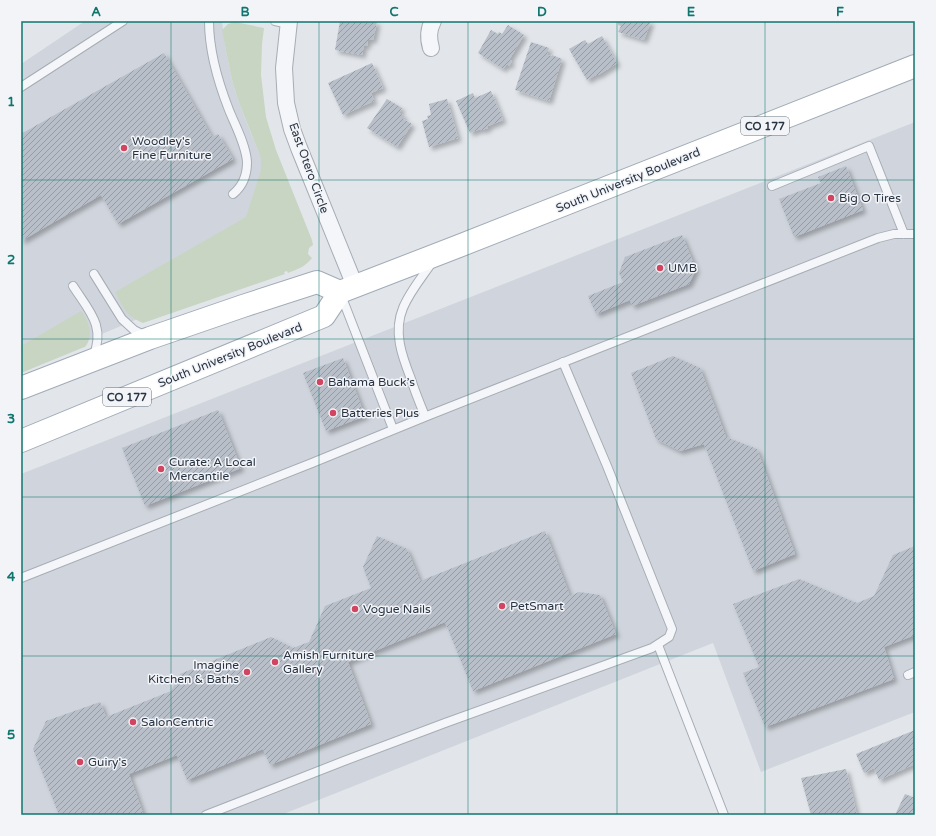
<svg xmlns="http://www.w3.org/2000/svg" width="936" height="836" font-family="'Varela Round',sans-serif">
<defs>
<pattern id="building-hatch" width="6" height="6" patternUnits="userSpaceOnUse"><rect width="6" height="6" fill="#b9bfc8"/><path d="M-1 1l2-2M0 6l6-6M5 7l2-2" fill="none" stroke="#969ca4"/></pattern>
<filter id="shadow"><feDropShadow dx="3.5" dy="3.5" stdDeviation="2" flood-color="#0004"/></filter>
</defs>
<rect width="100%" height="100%" fill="#e2e6eb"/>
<g fill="#d0d5dd">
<polygon points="85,21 222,21 225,46 232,80 238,100 250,131 295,240 285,257 21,368 21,64"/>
<polygon points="915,122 915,712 761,772 713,643 281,815 21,815 21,474"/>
</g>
<g fill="#c8d5c3">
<path d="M235,22L264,28L262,44L261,75L266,117L276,150L312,240L313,245L309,248L308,254L312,258C305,267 298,269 288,273L287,271L284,272L285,274L143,323C125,315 124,309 115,292L246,217L261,170V159L259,153L238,100L232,80L225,46L222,30L228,24Z"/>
<path d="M81,311C89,320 94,337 85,347L82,348L21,373V346Z"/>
</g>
<g fill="url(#building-hatch)" filter="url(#shadow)">
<polygon points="340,21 370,21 377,22 373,40 368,40 367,46 364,45 362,55 335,50"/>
<polygon points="619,21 651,21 644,40 618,32 621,26 618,25"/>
<polygon points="508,25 524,35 509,60 512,61 509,66 507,64 503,69 478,53 491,30 498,34 499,32 502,34"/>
<polygon points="602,36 617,63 598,75 596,75 587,80 569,49 585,40 588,44"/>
<polygon points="531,42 549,48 547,55 552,56 552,55 562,59 549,101 515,90"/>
<polygon points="164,53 212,137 218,134 233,159 118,224 101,195 21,241 21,134"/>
<polygon points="372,63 383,88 371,93 374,101 343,115 328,83"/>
<polygon points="491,91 503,120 488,126 488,128 482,130 480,129 470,133 456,101 473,93 475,98"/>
<polygon points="387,99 402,108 399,113 405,116 403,119 412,124 397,147 367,128"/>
<polygon points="447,99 458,138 429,147 422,121 428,119 427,116 431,115 429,104"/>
<polygon points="846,166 863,210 794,237 779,199 821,183 818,177"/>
<polygon points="682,235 696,269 689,284 632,306 630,300 596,314 588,296 623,282 619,273 625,257"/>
<polygon points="673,356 700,368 726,437 757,449 795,554 753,571 704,444 680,451 656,439 631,373"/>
<polygon points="343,358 365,416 326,431 303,373"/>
<polygon points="218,410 241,468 145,506 122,448"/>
<polygon points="545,531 570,596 579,592 600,595 616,634 473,691 445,622 348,662 371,724 270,765 263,749 187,780 177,755 129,774 143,813 139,815 59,815 33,749 46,721 100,702 106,717 171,691 180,674 271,637 293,648 309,642 325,606 371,588 363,567 377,536 407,549 420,581"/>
<polygon points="915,546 915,635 884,647 894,679 765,727 743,673 759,667 733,604 799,579 857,603 874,596 893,555"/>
<polygon points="915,730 915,764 879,780 874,768 864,773 856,754"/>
<polygon points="846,769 857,815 811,815 801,778"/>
<polygon points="905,794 915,798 915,808 912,815 895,815"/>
</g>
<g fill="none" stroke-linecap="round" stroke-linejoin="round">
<defs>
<g id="lane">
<path d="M209,21C209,51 218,82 229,110C235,125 246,145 247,162C247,174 243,186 233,194"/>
<polyline points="275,21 289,24"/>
<polyline points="21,87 123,21"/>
<polyline points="772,186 869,146 904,234"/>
<polyline points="94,274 122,319 134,330 146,336"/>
<path d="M73,286C89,311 106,326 93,357"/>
<polyline points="341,295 393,429"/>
<path d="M425,416C420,404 415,392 411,379C402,356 393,332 403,308C410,291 423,276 433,261"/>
<polyline points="21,578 312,463 427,416 878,238 894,234 915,234"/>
<polyline points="658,645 724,815"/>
<polyline points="908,675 915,672"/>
<polyline points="206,815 344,761 445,723 652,648 669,637 672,629 607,466 563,362"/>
</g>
<g id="street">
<polyline points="289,21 284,68 286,103 292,129 299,148 355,286"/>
<path d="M431,48C428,38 428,30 433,21"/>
</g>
<g id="primary">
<polyline points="21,388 150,338 243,306 317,282 340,292"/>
<polyline points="21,441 324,316 340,292 459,246 915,66"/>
</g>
</defs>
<use href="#lane" stroke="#a7adb5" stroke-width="10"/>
<use href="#street" stroke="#a7adb5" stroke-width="18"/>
<use href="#primary" stroke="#a1abb7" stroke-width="24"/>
<use href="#lane" stroke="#f5f6f9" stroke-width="8"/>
<use href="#street" stroke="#f5f6f9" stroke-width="16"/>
<use href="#primary" stroke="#fff" stroke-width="22"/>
</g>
<path fill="none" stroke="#0f766e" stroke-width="1" stroke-opacity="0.55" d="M171,21V815M319,21V815M468,21V815M617,21V815M765,21V815M21,180H915M21,339H915M21,497H915M21,656H915"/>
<g fill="#d14561" stroke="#f2f4f8" stroke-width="1.5">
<circle cx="124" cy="148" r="4"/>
<circle cx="831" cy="198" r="4"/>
<circle cx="660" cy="268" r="4"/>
<circle cx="320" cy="382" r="4"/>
<circle cx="333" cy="413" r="4"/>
<circle cx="161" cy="469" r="4"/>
<circle cx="502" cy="606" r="4"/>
<circle cx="355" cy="609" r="4"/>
<circle cx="275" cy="662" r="4"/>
<circle cx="247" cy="672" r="4"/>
<circle cx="133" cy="722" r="4"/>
<circle cx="80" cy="762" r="4"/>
</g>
<g text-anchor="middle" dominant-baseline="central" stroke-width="3" stroke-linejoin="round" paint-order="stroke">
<g fill="#f2f4f8" stroke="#656e79" stroke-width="1">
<rect x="741" y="117" width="48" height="18" rx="3"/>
<rect x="103" y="388" width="48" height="18" rx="3"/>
</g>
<g font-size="11" font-weight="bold" fill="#293443">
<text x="765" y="126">CO 177</text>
<text x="127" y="397">CO 177</text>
</g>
<g font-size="12" fill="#293443" stroke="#f2f4f8" text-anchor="start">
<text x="132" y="141">Woodley's<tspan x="132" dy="14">Fine Furniture</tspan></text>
<text x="839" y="198">Big O Tires</text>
<text x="668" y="268">UMB</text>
<text x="328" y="382">Bahama Buck’s</text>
<text x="341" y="413">Batteries Plus</text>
<text x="169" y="462">Curate: A Local<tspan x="169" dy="14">Mercantile</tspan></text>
<text x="510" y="606">PetSmart</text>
<text x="363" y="609">Vogue Nails</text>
<text x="283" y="655">Amish Furniture<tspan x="283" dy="14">Gallery</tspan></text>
<text x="239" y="665" text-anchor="end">Imagine<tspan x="239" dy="14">Kitchen &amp; Baths</tspan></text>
<text x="141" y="722">SalonCentric</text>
<text x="88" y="762">Guiry's</text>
</g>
<g font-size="12" fill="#293443" stroke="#f2f4f8">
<text transform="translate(309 168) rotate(70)">East Otero Circle</text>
<text transform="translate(628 180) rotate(-22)">South University Boulevard</text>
<text transform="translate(230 355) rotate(-22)">South University Boulevard</text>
</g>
</g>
<rect width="936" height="836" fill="none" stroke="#f2f4f8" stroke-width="44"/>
<rect x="22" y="22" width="892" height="792" fill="none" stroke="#0f766e" stroke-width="1.5"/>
<g font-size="13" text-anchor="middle" font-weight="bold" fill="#0f766e">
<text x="96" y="16">A</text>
<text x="245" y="16">B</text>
<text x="394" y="16">C</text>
<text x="542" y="16">D</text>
<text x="691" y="16">E</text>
<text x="840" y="16">F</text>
<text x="11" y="106">1</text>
<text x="11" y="264">2</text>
<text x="11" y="423">3</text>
<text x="11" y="581">4</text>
<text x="11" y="739">5</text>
</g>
</svg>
